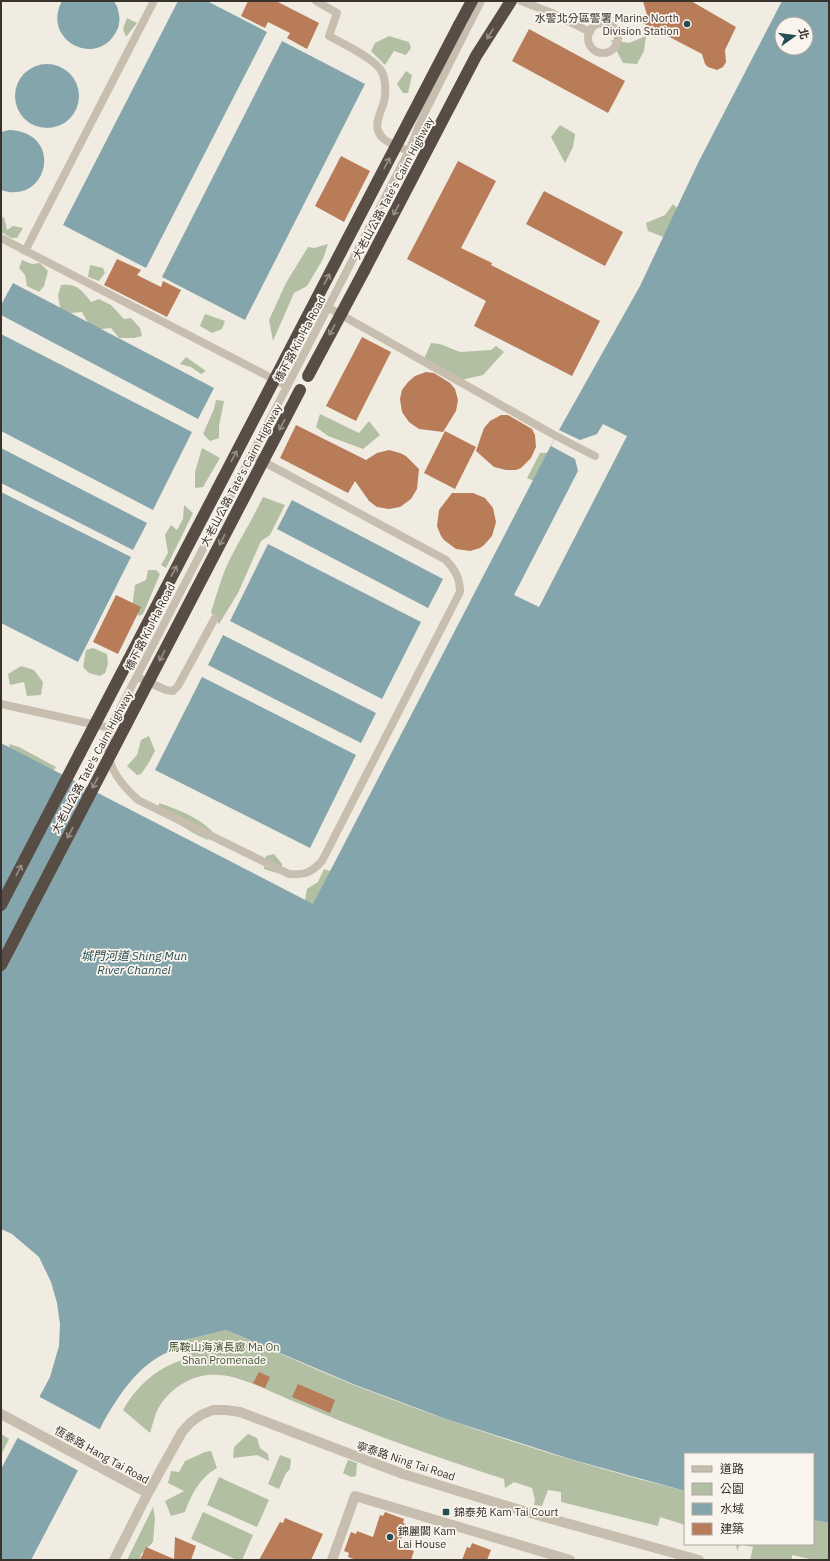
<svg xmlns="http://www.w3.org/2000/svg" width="830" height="1561" font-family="'IBM Plex Sans','Noto Sans TC',sans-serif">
<rect width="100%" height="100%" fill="#f1ece2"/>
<g fill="#b2bfa3">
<polygon points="127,18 137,23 126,37 123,29"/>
<polygon points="389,36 409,42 411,48 406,55 394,51 385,65 371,51 375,43"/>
<polygon points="646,36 644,51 637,64 623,63 611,40 629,43"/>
<polygon points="406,71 412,75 408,93 403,93 397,84"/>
<polygon points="560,125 575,134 573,147 565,163 551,137"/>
<polygon points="673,204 685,216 674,241 648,231 646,223 665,215"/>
<polygon points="4,217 7,230 13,226 23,228 17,238 11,238 1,232 1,218"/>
<polygon points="328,244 323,259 307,286 294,293 273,341 269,320 286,283 308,247 314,248"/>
<polygon points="22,260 32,264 40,263 48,271 44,286 39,292 27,286 25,275 19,268"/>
<polygon points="90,265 103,268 105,273 99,281 88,277"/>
<path d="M61,285C77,283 82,290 91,302L99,299L111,305L124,319L131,318L140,328L142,336L134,338H119L111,328L92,330L82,312L61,314L58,295Z"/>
<polygon points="205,314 225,321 222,329 212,333 200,326"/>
<polygon points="431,343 440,344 460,352 491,350 496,346 504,352 483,375 457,381 423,361"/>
<polygon points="186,357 206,371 201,374 191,367 180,364"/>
<polygon points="216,400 224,401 219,426 219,438 210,441 203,434 214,409"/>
<polygon points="320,414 359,433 369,421 380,435 363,449 328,436 316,427"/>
<polygon points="202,448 220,458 203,487 195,488 195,472"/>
<polygon points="558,452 538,483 527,478 540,453"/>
<path d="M263,497L285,505L270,535L261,541L238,593L219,624L211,612C217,594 222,574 231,557C241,537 253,518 263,497Z"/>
<polygon points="184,505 193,513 166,568 161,565 168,553 165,535 171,525 177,530 183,519"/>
<polygon points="148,570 156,570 160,574 143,614 139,616 132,608 135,585 146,580"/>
<polygon points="93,648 107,654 108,664 105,673 100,676 89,673 83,667 86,650"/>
<polygon points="21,666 34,670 43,682 41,695 27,696 24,682 10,685 8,674"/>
<polygon points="149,736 155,751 148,764 141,774 137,775 127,766 137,755 141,740"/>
<polygon points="9,744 19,747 56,767 48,778 10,748"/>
<path d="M159,803C179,810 196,816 212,831L208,840L195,834L159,812Z"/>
<polygon points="274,854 282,864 280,874 264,869 266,856"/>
<polygon points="324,869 335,873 313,915 305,900 307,889 318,882"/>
<path d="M226,1330C269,1348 311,1368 354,1385C462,1427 573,1463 685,1491V1525L660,1517L658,1526L561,1502V1492L548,1490L542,1506L534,1505L535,1500L532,1488L514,1482L505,1488L504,1479C448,1461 393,1442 338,1420C317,1411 295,1402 274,1393C253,1384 232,1373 208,1375C186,1377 165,1393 156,1413C154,1419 152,1426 150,1433L123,1410C138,1384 159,1366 189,1358L185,1340Z"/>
<polygon points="1,1434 9,1439 1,1455"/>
<polygon points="248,1434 257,1438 260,1448 268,1454 269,1461 257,1455 233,1458 234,1447"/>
<path d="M211,1451L217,1468C200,1477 191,1495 185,1512L171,1516L165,1501L184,1491L168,1483L171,1471L179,1472L185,1461L205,1452Z"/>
<polygon points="280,1455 291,1459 290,1469 286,1473 279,1489 268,1484"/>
<polygon points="348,1460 357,1463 356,1476 351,1477 343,1473"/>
<polygon points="219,1477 269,1500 257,1527 207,1505"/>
<polygon points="153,1507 155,1518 153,1542 141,1554 140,1560 127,1560"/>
<polygon points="203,1512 253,1535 242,1560 237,1560 191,1539"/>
<polygon points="813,1520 829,1523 829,1560 814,1560 792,1555 792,1560 750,1560 753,1547 740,1544 737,1551 736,1544 813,1544"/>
</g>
<g fill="#84a5ab" fill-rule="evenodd">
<path d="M62,1H114C119,9 121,19 118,28C100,71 40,41 62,1Z"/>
<polygon points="178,1 207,1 267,32 146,268 63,225"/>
<path d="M782,1H829V1523L813,1520V1454H685V1491L570,1459L446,1419L353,1384L226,1330L185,1340L186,1347C180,1348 174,1349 168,1352C139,1365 121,1392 105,1419L31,1560H1V1469L50,1377L59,1346L60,1324L57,1303L51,1282L39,1257L12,1234L1,1229V743L313,904L559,430L640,286L698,163ZM782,24H806V48H782Z"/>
<polygon points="282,41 365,84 245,320 162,277"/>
<circle cx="47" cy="96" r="32"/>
<path d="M9,130C65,132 48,206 1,190V132Z"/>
<polygon points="13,283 214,388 198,419 1,315 1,305"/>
<polygon points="1,334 192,432 153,510 1,431"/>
<polygon points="1,448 147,523 133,550 1,483"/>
<polygon points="1,492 131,557 78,662 1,623"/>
<polygon points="292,500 443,579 428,608 277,529"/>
<polygon points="268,544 421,622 382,699 230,621"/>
<polygon points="223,635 376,713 361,743 208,665"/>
<polygon points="202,677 356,755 310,848 155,770"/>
</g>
<g fill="#f1ece2">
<polygon points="603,424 627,436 539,607 514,595 578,471 575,459 551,446 559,430 580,440 597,434"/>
<polygon points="38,1396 101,1430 79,1471 16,1437"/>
</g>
<g fill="#b87c59">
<polygon points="248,1 276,1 319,23 307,49 287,38 290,33 268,22 265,28 241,16"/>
<polygon points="643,1 691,1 736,27 725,50 726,62 723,67 717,70 708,67 705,64 702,54 637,20 647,15"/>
<polygon points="529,29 625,81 608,113 512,61"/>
<polygon points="341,156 370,171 344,222 315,206"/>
<polygon points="458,161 496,181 461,248 492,263 491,265 600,321 572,376 474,326 486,301 407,259"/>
<polygon points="544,191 623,232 605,266 526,224"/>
<polygon points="117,259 141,270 137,275 161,287 163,281 181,290 167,317 104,285"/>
<polygon points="362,337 391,352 356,421 326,406"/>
<polygon points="426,372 434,373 450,383 455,389 458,400 456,411 443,432 419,429 409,422 402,412 400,399 402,390 408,382 415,376"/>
<polygon points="501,415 508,415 532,429 535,435 536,447 531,458 521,468 516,470 506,470 494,467 476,451 484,428 490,421"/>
<polygon points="296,425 366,460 377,453 389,450 400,453 406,456 419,469 417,489 411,499 400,507 389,509 377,507 369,501 355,481 348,493 280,458"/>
<polygon points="445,431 476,447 455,489 424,473"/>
<polygon points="452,493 473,493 485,498 493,508 496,522 492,536 484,545 480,548 470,551 456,549 444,540 441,536 437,526 439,510"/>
<polygon points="116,595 141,607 118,654 93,642"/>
<polygon points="259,1372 270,1377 265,1388 253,1383"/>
<polygon points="298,1384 335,1400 330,1413 292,1397"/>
<polygon points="385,1512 404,1519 403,1523 406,1524 399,1546 414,1551 411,1560 357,1560 348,1557 349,1553 344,1551 351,1532 356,1534 357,1531 373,1537 380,1515 383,1516"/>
<polygon points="285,1518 323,1534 311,1560 259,1560 280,1522 283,1523"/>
<polygon points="175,1537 196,1546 191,1560 140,1560 146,1547 174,1559"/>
<polygon points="472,1543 491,1550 487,1560 462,1560 467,1547 470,1548"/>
</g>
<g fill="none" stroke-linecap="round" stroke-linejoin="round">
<g stroke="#c8beaf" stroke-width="8">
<path d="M316,1L337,13L329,36C342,43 376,59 382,72C386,80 386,94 384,102C380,115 371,128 384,139C391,145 402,148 409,151"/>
<polyline points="521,1 552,13 590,32"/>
<circle cx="603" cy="38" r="15"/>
<polyline points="1,238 287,386"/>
<polyline points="25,251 154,1"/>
<polyline points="329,308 556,436 595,456"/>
<path d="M251,455L446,560C455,570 460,578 460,592L322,861C311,873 305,875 289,874L138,800C115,779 103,761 110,728L409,151L422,118L481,1"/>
<polyline points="137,677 166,690 173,691 178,686 215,618"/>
<polyline points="1,704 110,728"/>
</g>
<polyline stroke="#c8beaf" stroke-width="10" points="332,1560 355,1496 570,1560"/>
<polyline stroke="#c8beaf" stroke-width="10" points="1,1414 148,1493"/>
<polyline stroke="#c8beaf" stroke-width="10" points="114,1560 148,1493 182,1432 191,1422 201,1415 213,1410 226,1410 240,1412 403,1474 530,1513 699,1560"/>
<g stroke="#584d44" stroke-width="12">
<polyline points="459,25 472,1"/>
<polyline points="364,271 476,56 511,1"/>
<polyline points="1,905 80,753"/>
<polyline points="1,965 88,798"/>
</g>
<g stroke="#584d44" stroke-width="12">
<polyline points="308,376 364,271"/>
<polyline points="80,753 459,25"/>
<polyline points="88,798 300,390"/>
</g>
</g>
<defs><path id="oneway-shaft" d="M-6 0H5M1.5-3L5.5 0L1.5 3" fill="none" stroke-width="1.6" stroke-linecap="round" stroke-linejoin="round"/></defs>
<g stroke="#989088">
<use href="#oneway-shaft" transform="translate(490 34) rotate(122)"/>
<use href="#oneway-shaft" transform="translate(387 163) rotate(-62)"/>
<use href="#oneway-shaft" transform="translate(396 210) rotate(118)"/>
<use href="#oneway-shaft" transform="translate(327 279) rotate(-62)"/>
<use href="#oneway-shaft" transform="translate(332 330) rotate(118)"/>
<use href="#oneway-shaft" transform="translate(282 425) rotate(118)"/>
<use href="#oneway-shaft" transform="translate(234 456) rotate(-62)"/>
<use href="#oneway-shaft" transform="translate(222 540) rotate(118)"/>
<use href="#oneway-shaft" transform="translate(174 571) rotate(-62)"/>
<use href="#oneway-shaft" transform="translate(162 656) rotate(118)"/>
<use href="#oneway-shaft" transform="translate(95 783) rotate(118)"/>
<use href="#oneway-shaft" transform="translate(70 833) rotate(118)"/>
<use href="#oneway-shaft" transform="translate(19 870) rotate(-63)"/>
</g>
<g fill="#264c55" stroke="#f9f5ee" stroke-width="1.5">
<circle cx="687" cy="24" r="4"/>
<rect x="442" y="1508" width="8" height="8" rx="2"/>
<circle cx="390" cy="1537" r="4"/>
</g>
<g text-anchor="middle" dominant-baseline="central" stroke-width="3.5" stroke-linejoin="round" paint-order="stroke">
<g font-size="11" fill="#38312c" stroke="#f9f5ee" text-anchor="start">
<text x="679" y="18" text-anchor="end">水警北分區警署 Marine North<tspan x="679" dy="13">Division Station</tspan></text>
<text x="454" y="1512">錦泰苑 Kam Tai Court</text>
<text x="398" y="1531">錦麗閣 Kam<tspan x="398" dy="13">Lai House</tspan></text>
</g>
<g font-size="11" fill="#38312c" stroke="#f9f5ee">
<text transform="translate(393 188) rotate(-62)">大老山公路 Tate's Cairn Highway</text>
<text transform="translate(300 339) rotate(-62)">橋下路 Kiu Ha Road</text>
<text transform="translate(241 475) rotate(-62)">大老山公路 Tate's Cairn Highway</text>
<text transform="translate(150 627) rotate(-63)">橋下路 Kiu Ha Road</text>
<text transform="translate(92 762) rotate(-62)">大老山公路 Tate's Cairn Highway</text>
<text transform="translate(102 1455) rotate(29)">恆泰路 Hang Tai Road</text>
<text transform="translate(406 1461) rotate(18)">寧泰路 Ning Tai Road</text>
</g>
<g font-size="11" fill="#435432" stroke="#f9f5ee">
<text x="224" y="1347">馬鞍山海濱長廊 Ma On<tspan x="224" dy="13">Shan Promenade</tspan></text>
</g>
<g font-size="12" font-style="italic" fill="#264c55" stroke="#f9f5ee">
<text x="134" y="955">城門河道 Shing Mun<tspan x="134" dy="14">River Channel</tspan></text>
</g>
</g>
<rect width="830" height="1561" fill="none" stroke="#38312c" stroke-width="4"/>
<rect x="684" y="1453" width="130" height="92" fill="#f9f5ee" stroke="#aca7a0"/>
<rect x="692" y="1466" width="20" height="6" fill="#c8beaf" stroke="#aca7a0"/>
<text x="720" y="1473" font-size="12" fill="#38312c">道路</text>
<rect x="692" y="1483" width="20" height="12" fill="#b2bfa3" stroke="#aca7a0"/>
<text x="720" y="1493" font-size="12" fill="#38312c">公園</text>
<rect x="692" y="1503" width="20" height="12" fill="#84a5ab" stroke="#aca7a0"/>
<text x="720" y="1513" font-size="12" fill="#38312c">水域</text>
<rect x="692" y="1523" width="20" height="12" fill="#b87c59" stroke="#aca7a0"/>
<text x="720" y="1533" font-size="12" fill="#38312c">建築</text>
<g transform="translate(794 36) rotate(76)"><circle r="19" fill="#f9f5ee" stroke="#aca7a0"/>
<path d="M0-3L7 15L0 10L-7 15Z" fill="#264c55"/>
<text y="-6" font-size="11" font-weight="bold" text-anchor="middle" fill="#38312c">北</text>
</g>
</svg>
